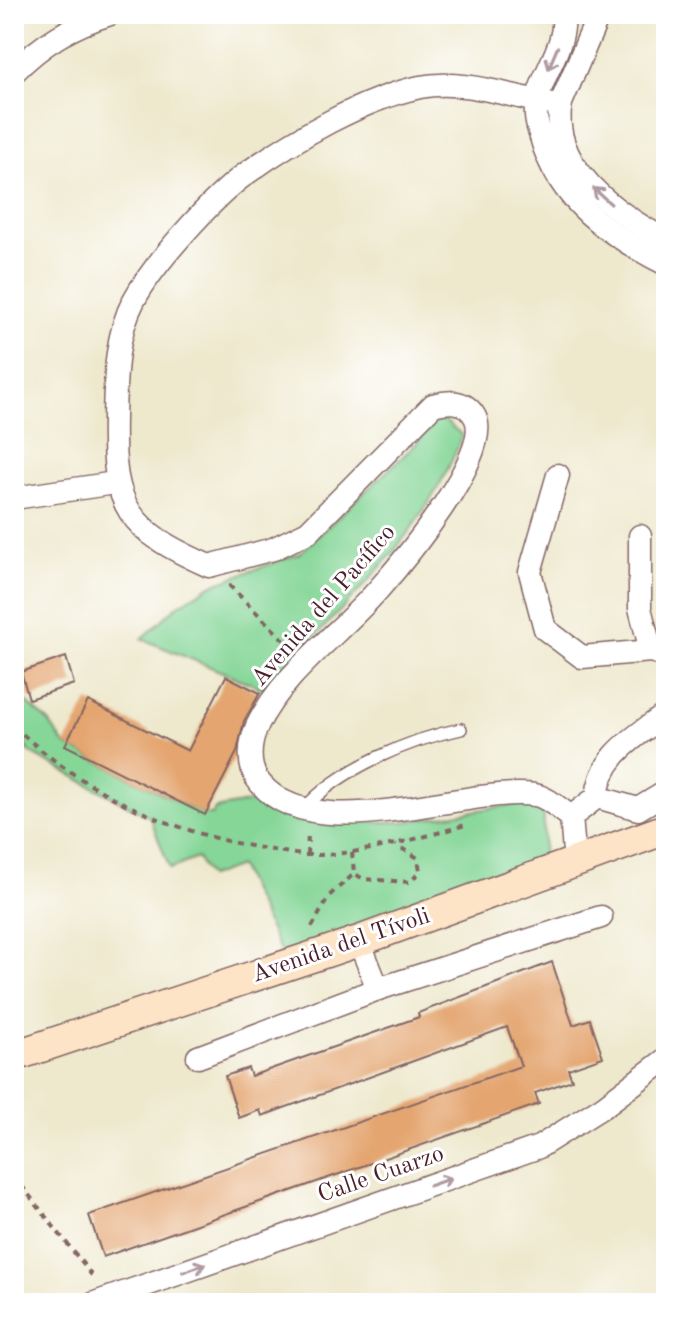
<svg xmlns="http://www.w3.org/2000/svg" width="680" height="1317" font-family="'Old Standard TT',serif">
<rect width="100%" height="100%" fill="#fff"/>
<filter id="ink" filterUnits="userSpaceOnUse"><feTurbulence type="fractalNoise" baseFrequency=".0125" numOctaves="2"/><feDisplacementMap in="SourceGraphic" scale="16" xChannelSelector="R" yChannelSelector="G"/><feConvolveMatrix kernelMatrix="1 2 1 2 8 2 1 2 1" color-interpolation-filters="sRGB"/></filter>
<filter id="wash" filterUnits="userSpaceOnUse"><feTurbulence type="fractalNoise" baseFrequency=".006" numOctaves="4" result="noise"/><feDisplacementMap in="SourceGraphic" scale="32" xChannelSelector="R" yChannelSelector="G"/><feGaussianBlur stdDeviation="1.8" result="paint"/><feColorMatrix in="noise" values="0 0 0 0 0 0 0 0 0 0 0 0 0 0 0 0 0 1.4 0 .05"/><feComposite in="paint" operator="in"/></filter>
<g filter="url(#wash)">
<rect width="100%" height="100%" fill="#eee8cc"/>
<g fill="#85d697" stroke="#687a61" stroke-width="2">
<path d="M440,417L462,435C427,536 336,612 264,689L142,639L177,606L211,585L299,554L416,444Z"/>
<polygon points="14,691 49,722 65,745 205,815 212,815 215,809 264,800 341,822 403,822 537,801 544,806 543,861 282,955 239,866 209,877 197,858 170,869 150,817 32,754 14,735"/>
</g>
<g id="blocks">
<g fill="#e4a56f">
<polygon points="66,657 74,684 29,699 21,672"/>
<polygon points="226,676 260,693 244,721 237,752 205,815 65,745 88,701 188,751"/>
<polygon points="552,962 573,1025 590,1019 603,1057 568,1069 572,1080 535,1093 539,1104 103,1257 89,1215 521,1066 507,1027 262,1116 260,1110 239,1118 225,1076 248,1068 251,1076 419,1017 418,1013"/>
</g>
</g>
</g>
<g filter="url(#ink)">
<use href="#blocks" fill-opacity="0" stroke="#836563" stroke-width="2"/>
<g fill="none" stroke-linecap="round" stroke-linejoin="round">
<defs>
<path id="lane" d="M305,808C339,769 411,739 461,729"/>
<g id="street">
<path d="M563,14C567,45 543,71 537,101C534,114 537,125 541,137C558,201 610,236 666,264"/>
<path d="M599,14L561,103C548,166 618,215 666,240"/>
<path d="M14,72C43,43 71,26 110,14"/>
<path d="M561,103L552,104C511,97 462,78 420,87C363,99 294,139 247,173C213,197 154,263 134,300C115,336 115,380 114,419C112,508 128,530 209,566L273,549L308,532L433,405C449,401 465,399 475,417C494,453 402,563 377,591C338,635 283,673 257,726C249,744 247,768 260,783C314,849 462,786 535,795C547,797 561,810 571,817L575,863"/>
<polyline points="558,475 530,572 545,629 582,657 651,651 666,656"/>
<polyline points="14,498 115,483"/>
<polyline points="640,536 640,608 651,651"/>
<polyline points="597,797 638,809 666,792"/>
<path d="M571,817L597,797C601,755 634,738 666,714"/>
<polyline points="359,941 378,989 601,917"/>
<polyline points="198,1057 378,989"/>
<polyline points="95,1303 539,1147 604,1106 666,1059"/>
</g>
<polyline id="secondary" points="14,1056 359,941 666,829"/>
</defs>
<use href="#lane" stroke="#836563" stroke-width="14"/>
<use href="#street" stroke="#836563" stroke-width="25"/>
<use href="#secondary" stroke="#836563" stroke-width="33"/>
<g stroke="#836563" stroke-width="4" stroke-dasharray="6 6" stroke-linecap="butt">
<polyline points="229,585 291,647"/>
<path d="M14,726C82,792 173,834 267,849C280,851 295,855 309,855C364,855 416,839 469,824"/>
<polyline points="352,852 354,873 363,879 410,882 420,872 418,858 396,845"/>
<polyline points="307,855 308,834"/>
<polyline points="312,927 329,896 355,873"/>
<polyline points="14,1176 94,1278"/>
<polyline points="58,1303 74,1297"/>
</g>
<use href="#lane" stroke="#fff" stroke-width="11"/>
<use href="#street" stroke="#fff" stroke-width="22"/>
<use href="#secondary" stroke="#fee4c6" stroke-width="30"/>
</g>
<defs><path id="oneway-shaft" d="M-6 0H5M1.5-3L5.5 0L1.5 3" fill="none" stroke-width="1.6" stroke-linecap="round" stroke-linejoin="round" transform="scale(2)"/></defs>
<g stroke="#ae9aa0">
<use href="#oneway-shaft" transform="translate(553 58) rotate(113)"/>
<use href="#oneway-shaft" transform="translate(602 196) rotate(-138)"/>
<use href="#oneway-shaft" transform="translate(440 1182) rotate(-19)"/>
<use href="#oneway-shaft" transform="translate(194 1268) rotate(-19)"/>
</g>
</g>
<g text-anchor="middle" dominant-baseline="central" stroke-width="6" stroke-linejoin="round" paint-order="stroke">
<g font-size="24" fill="#4a1f2b" stroke="#fff">
<text transform="translate(324 606) rotate(-49)">Avenida del Pacífico</text>
<text transform="translate(341 946) rotate(-19)">Avenida del Tívoli</text>
<text transform="translate(381 1175) rotate(-19)">Calle Cuarzo</text>
</g>
</g>
<rect width="680" height="1317" fill="none" stroke="#fff" stroke-width="48"/>
</svg>
